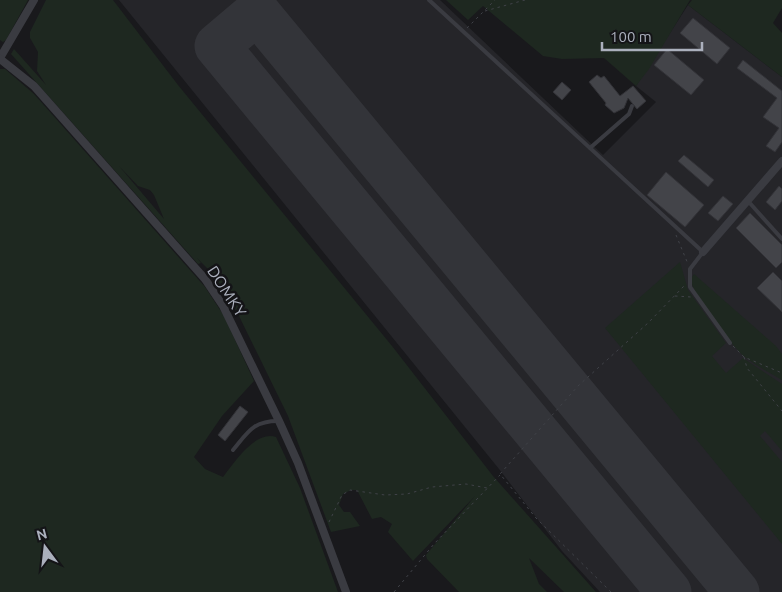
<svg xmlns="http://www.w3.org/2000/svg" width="782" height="592" font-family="Ubuntu,sans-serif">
<rect width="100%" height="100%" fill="#19191c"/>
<polygon fill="#252529" points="119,0 440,0 603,155 656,102 636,86 688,5 782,77 782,592 600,592 562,551 499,469"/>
<g fill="#1e2820" fill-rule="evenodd">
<polygon points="0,0 28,0 6,40 3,42 0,40"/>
<path d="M46,0H113L178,85L392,346L493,476L596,592H564L529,558L539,584L547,592H459L427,559L426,555L475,496L413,561L388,532L392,524L381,517L372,519L357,490H351L343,494L339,505L344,512H350L360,526L331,532L288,416L239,316L214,275L197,258L201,263L198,264L11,54L14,49L46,85L37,71L38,52L30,38V32ZM119,166L138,186L150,190L154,195L164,219Z"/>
<polygon points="446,0 690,0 649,69 636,86 604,58 562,59 543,56 483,6 468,20"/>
<polygon points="692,0 782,0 782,8 773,23 782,33 782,77 688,5"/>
<path d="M0,69H5L34,94L205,287L224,316L254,381L222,416L194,457L205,469L223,477C234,463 255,430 276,437L300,488L338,592H0Z"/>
<polygon points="680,262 688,290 726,343 712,356 726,373 743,358 782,384 782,451 765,431 760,436 782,462 782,544 605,328"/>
<path d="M694,274L776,346L782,354V380C770,373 757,366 746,358C730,345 697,299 690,280Z"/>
</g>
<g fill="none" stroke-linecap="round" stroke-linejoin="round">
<polyline stroke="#333439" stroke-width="45" points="669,592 217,46 257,12 737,592"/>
</g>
<g fill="#434449" stroke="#333338">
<polygon points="693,18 730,48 717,64 680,33"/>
<polygon points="667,49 704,80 691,95 654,65"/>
<polygon points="743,60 782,91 782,142 775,152 766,146 779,128 763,117 777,98 737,68"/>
<polygon points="597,75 601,78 604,76 620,96 633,86 646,101 637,109 628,98 624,108 614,113 605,105 606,103 589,82"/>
<polygon points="562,82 571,90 562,100 553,92"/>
<polygon points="684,155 714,180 708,187 678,161"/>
<polygon points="666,172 704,205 685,227 647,195"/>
<polygon points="779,186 782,189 782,201 775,210 766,202"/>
<polygon points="723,196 733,204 718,221 708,213"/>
<polygon points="750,213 782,245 782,262 776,268 736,228"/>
<polygon points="773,272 782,281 782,312 757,288"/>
<polygon points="240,406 248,412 225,441 218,435"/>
</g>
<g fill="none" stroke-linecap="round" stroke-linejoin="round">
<g stroke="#404248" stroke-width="1" stroke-dasharray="2.5 4" stroke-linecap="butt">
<polyline points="485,11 525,0"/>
<polyline points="467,28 495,0"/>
<polyline points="676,235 688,264"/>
<polyline points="675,296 691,297"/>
<polyline points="733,346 744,357 782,373"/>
<polyline points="744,357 747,368 782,411"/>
<polyline points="329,522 342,495 350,490 385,495 407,494 432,487 466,484 487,488"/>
<polyline points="394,592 434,544 500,475"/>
<polyline points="611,592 536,518 500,474 578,386 648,323 685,285"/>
</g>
<g stroke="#3a3b41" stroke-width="4">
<polyline points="429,0 703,252 690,269 690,287 730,343"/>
<polyline points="590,148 629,114 632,106"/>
<polyline points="748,201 782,239"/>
<path d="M233,450C248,432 253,421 278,421"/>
</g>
<g stroke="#3a3b41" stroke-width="8">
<polyline points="0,58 34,0"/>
<polyline points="0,59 34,86 205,279 223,306 279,421 298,463 346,592"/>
<polyline points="703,252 782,161"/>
</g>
</g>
<g text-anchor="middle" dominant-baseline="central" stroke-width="5" stroke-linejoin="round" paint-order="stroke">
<g font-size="16" fill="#abb0bd" stroke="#141417">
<text transform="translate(227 291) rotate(57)">DOMKY</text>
</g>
</g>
<g transform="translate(45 547) rotate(345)" stroke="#141417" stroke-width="4" paint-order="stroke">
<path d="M0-4L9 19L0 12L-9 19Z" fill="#abb0bd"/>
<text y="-8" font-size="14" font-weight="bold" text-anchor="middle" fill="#abb0bd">N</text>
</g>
<path d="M602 42v8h100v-8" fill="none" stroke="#abb0bd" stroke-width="2.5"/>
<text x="610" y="42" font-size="15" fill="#abb0bd" stroke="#141417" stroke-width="4" paint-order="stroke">100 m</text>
</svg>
